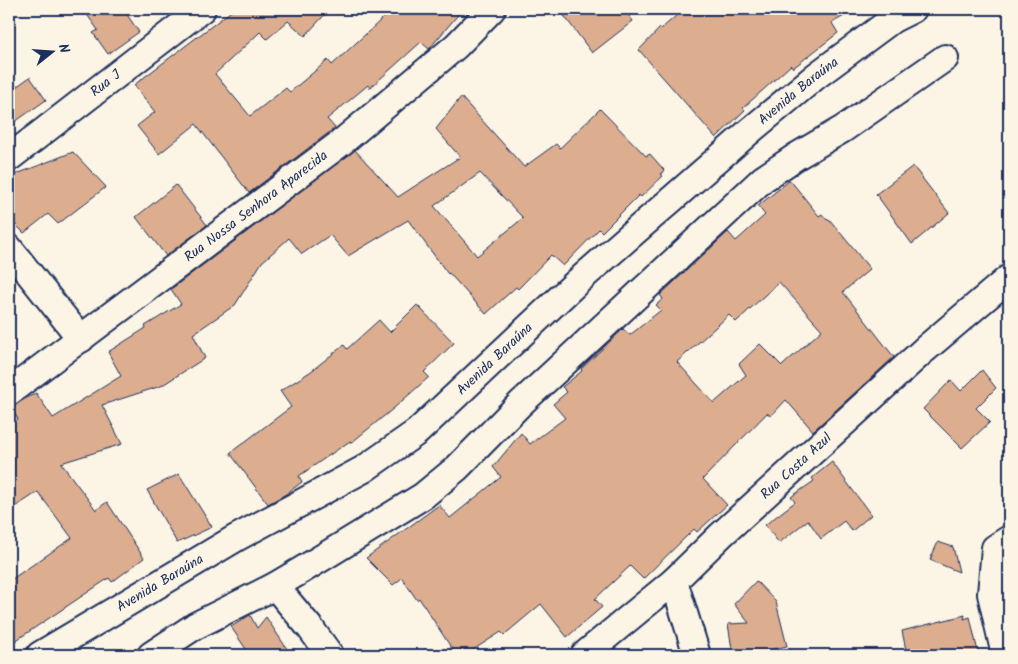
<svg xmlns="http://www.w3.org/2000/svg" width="1018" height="664" font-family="Kalam,sans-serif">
<rect width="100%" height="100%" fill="#fcf5e5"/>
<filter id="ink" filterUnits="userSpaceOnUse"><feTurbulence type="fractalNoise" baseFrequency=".02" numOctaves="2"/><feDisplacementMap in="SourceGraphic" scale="10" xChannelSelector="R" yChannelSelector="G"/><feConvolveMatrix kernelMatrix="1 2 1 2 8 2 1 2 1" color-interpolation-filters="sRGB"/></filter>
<g filter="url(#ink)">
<g fill="#ddad8f" stroke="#1b2f5e" fill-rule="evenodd">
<polygon points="83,9 123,9 139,32 108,54 93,33 98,30"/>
<polygon points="234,9 330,9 305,36 288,21 267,39 260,32 215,74 250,116 286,88 290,92 328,60 332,65 393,9 463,9 429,49 421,42 370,88 368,85 327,119 335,128 249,193 196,124 159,154 137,126 155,112 134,85"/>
<polygon points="559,9 624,9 633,21 592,53"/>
<polygon points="684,9 856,9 832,23 838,33 793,68 791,65 743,108 745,110 716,138 639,50 660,28 661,29"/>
<polygon points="30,77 46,100 9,126 9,92"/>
<path d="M461,97L524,167L556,144L560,148L600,109L646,156L650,154L664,170L661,174L663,176L641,197L639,195L602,232L599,229L563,266L551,255L518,289L516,287L486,314L449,273L448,274L408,220L348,256L330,235L302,254L289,238L262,262L235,305L193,334L205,358L161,386L102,405L122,444L61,463L96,510L107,502L144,558L112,582L109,578L9,645V581L72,538L38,492L9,511V428L18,419L10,407L36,393L53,418L121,376L108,352L146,328L145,326L181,304L171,289L355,150L398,197L460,157L436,129ZM480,173L523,218L477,256L434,206Z"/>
<polygon points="73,152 106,187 58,224 48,214 24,233 9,218 9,177"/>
<polygon points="913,166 949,213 912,244 876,194"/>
<path d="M790,180L819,216L822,214L827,220L829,219L870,269L843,292L894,357L813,431L786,400L771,416L767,413L703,479L727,505L697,532L694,529L643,579L630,566L595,599L602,607L567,637L541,604L504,635L501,632L465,655H456L419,598L417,600L402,578L393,585L366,558L439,505L450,518L501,477L493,467L521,433L530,444L565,418L553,404L567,392L562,387L582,371L581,369L623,329L630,335L661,310L656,305L663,299L660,295L728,232L736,241L765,215L758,206ZM779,282L822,330L782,366L760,344L739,364L746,375L714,403L677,362L729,315L736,322Z"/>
<polygon points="176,185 207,225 166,256 136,217"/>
<polygon points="417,305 454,343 424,372 429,377 394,408 351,443 350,441 299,476 302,482 286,494 268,504 230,453 291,407 280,391 310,372 344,345 347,349 379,320 390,332"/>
<polygon points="982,370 996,388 976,408 990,422 962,448 923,409 951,380 961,391"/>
<polygon points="832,462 871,515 852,531 844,521 821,539 808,520 779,543 765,525 795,502 791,497 814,481 812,478"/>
<polygon points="179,474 212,527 177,543 147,490"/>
<polygon points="938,542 953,547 959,572 930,560"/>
<polygon points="756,581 776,602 787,646 747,655 733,655 728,624 749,623 734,604"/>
<polygon points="250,615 257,628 266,617 291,655 250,655 231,627"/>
<polygon points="965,615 964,619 970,617 978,652 966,655 907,655 902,631"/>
</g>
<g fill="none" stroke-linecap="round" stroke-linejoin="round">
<defs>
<g id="street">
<path id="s1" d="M9,158L202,9"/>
<polyline points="9,248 81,339"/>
<path id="s2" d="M9,392L342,142L456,46L492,9"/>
<polyline points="674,581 697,655"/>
<polyline points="275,586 311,629 330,655"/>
<path id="s3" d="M40,655L236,538L364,469L417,432L576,283L751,130L816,76L893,19L913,9"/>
<polyline points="151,655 195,626 275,586 302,570 423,496 457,468 520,404 763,179 797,156 843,129 945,58"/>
<path id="s4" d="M584,655L674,581L721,535L924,350L1009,278"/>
<polyline points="1005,655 991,594 995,548 1009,539"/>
</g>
</defs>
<use href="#street" stroke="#1b2f5e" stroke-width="30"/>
<use href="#street" stroke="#fcf5e5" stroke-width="26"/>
</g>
</g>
<g text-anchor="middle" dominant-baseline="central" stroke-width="4" stroke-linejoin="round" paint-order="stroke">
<g font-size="14" fill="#1b2f5e" stroke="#fcf5e5">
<text stroke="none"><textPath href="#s1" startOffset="122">Rua J</textPath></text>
<text stroke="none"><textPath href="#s3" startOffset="950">Avenida Baraúna</textPath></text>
<text stroke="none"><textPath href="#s2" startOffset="309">Rua Nossa Senhora Aparecida</textPath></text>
<text stroke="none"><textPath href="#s3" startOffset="545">Avenida Baraúna</textPath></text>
<text stroke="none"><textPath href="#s4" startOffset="284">Rua Costa Azul</textPath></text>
<text stroke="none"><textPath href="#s3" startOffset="140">Avenida Baraúna</textPath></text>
</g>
</g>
<rect width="1018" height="664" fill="none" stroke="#fcf5e5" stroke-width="30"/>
<rect x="15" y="15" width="988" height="634" fill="none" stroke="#1b2f5e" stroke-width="2" filter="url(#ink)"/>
<g transform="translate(52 52) rotate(73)" stroke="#fcf5e5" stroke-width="4" paint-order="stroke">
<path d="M0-4L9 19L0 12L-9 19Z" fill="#1b2f5e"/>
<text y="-8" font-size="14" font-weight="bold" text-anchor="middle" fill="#1b2f5e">N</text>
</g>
</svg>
